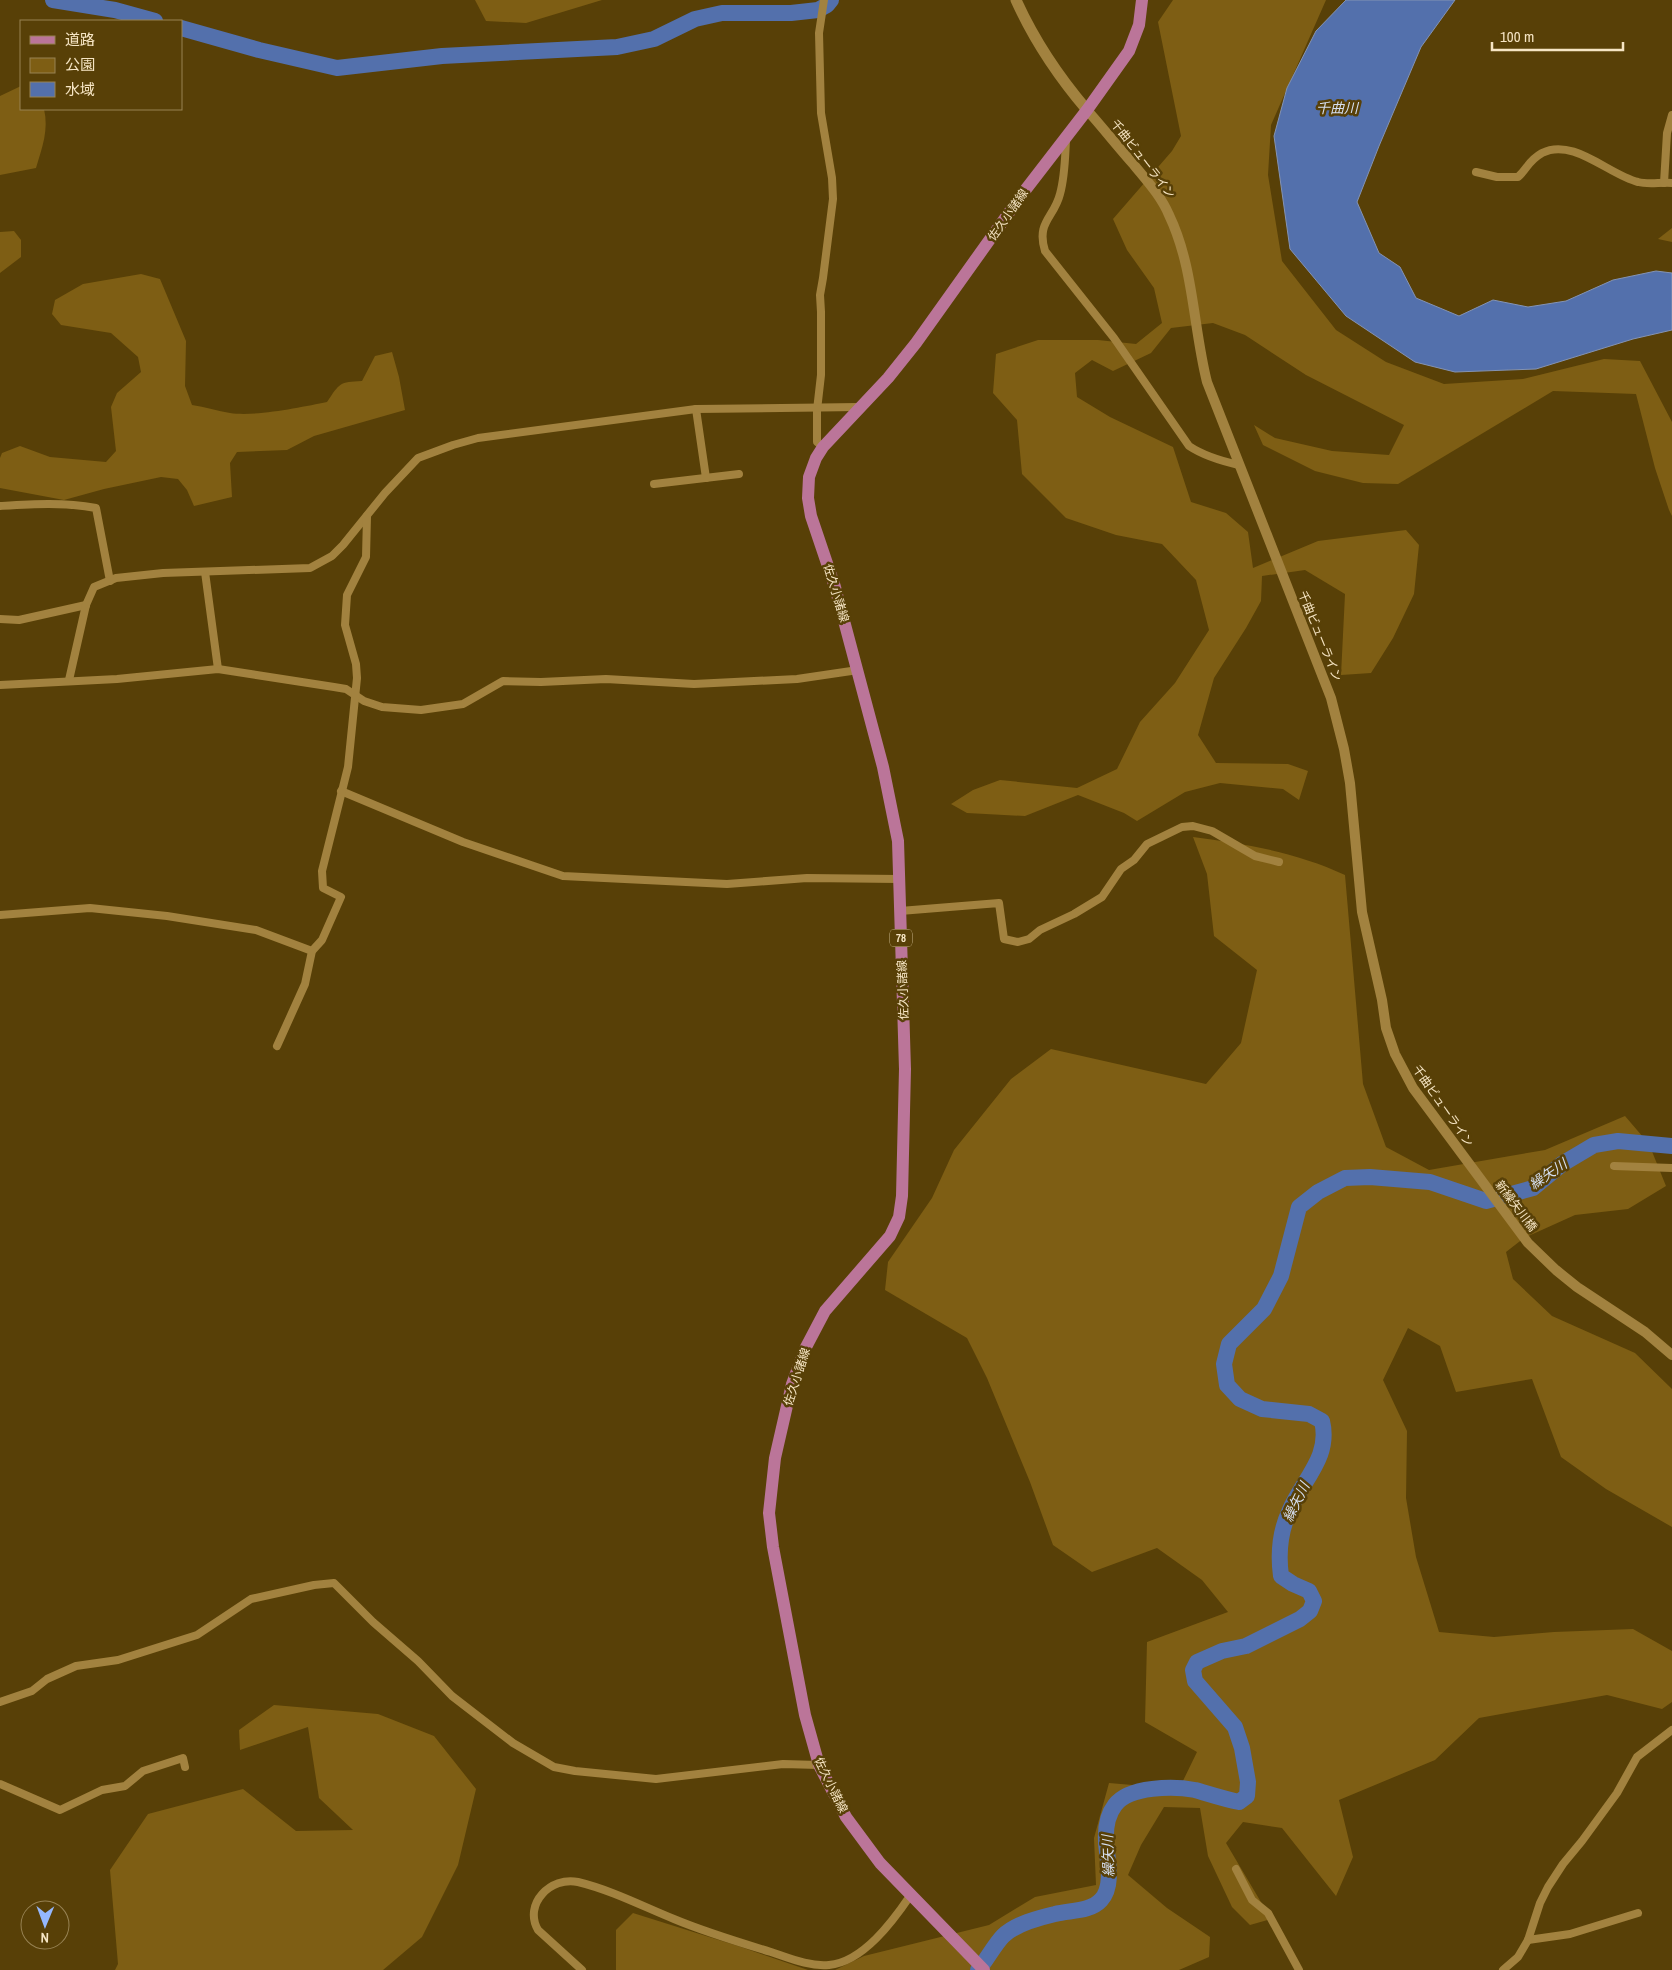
<svg xmlns="http://www.w3.org/2000/svg" width="1672" height="1970" font-family="'Archivo Narrow','Noto Sans JP',sans-serif">
<rect width="100%" height="100%" fill="#584007"/>
<g fill="#7e5e14">
<polygon points="475,0 602,0 526,23 486,21"/>
<polygon points="1173,0 1326,0 1271,125 1268,175 1282,261 1336,330 1386,362 1444,384 1523,379 1604,359 1640,361 1672,422 1672,516 1669,510 1655,468 1636,394 1553,391 1398,484 1363,483 1315,471 1263,445 1254,425 1275,438 1332,451 1389,455 1404,425 1306,375 1245,335 1213,323 1171,328 1151,353 1113,371 1092,360 1075,373 1077,397 1110,417 1173,447 1191,502 1226,513 1248,532 1253,568 1318,541 1406,530 1419,545 1414,594 1393,638 1371,673 1341,675 1345,594 1305,570 1262,576 1261,601 1246,628 1214,678 1198,735 1216,763 1288,764 1308,771 1299,800 1283,789 1220,783 1185,792 1137,821 1124,813 1078,795 1025,816 967,813 951,804 973,790 1000,780 1077,788 1117,769 1140,722 1175,683 1209,630 1196,580 1162,544 1116,535 1066,518 1022,474 1017,420 993,393 996,354 1038,340 1098,340 1136,344 1162,323 1154,288 1127,250 1113,219 1172,151 1181,136 1158,22"/>
<path d="M21,86V109H44C49,130 42,148 36,168L0,175V96Z"/>
<polygon points="1672,228 1672,242 1658,239"/>
<polygon points="14,231 21,240 21,257 0,273 0,232"/>
<path d="M141,274L160,279L186,341L185,386L192,405C205,407 218,411 230,413C255,417 302,407 327,402C340,383 339,382 362,381L375,356L392,352L399,377L405,410L314,436L287,450L237,452L230,463L232,497L194,506L187,490L178,479L161,477L104,489L64,500L0,488V458L2,453L20,446L50,457L106,462L116,451L111,407L117,393L141,372L138,357L111,333L61,325L52,314L55,300L83,284Z"/>
<path d="M1193,837C1246,844 1296,852 1345,875L1363,1084L1386,1147L1429,1170L1545,1150L1625,1116L1649,1144L1666,1186L1628,1209L1575,1215L1524,1238L1506,1252L1513,1279L1552,1316L1635,1353L1672,1389V1527L1606,1489L1561,1457L1532,1379L1456,1392L1440,1346L1408,1328L1383,1380L1407,1431L1406,1498L1416,1557L1439,1632L1494,1637L1554,1632L1633,1629L1672,1651V1702L1662,1709L1607,1695L1479,1718L1435,1760L1339,1800L1353,1857L1336,1896L1282,1828L1243,1822L1226,1843L1271,1919L1250,1925L1232,1907L1208,1856L1200,1808L1164,1807L1141,1845L1128,1875L1167,1908L1210,1937L1209,1957L1179,1970H835L864,1956L989,1925L1035,1897L1096,1885L1094,1838L1109,1783L1179,1789L1197,1752L1145,1722L1147,1642L1228,1612L1202,1580L1157,1548L1092,1572L1053,1545L1030,1482L987,1378L967,1338L885,1290L888,1262L932,1198L954,1150L1011,1079L1051,1049L1206,1084L1241,1043L1257,970L1214,936L1207,874Z"/>
<polygon points="274,1705 378,1714 434,1736 476,1789 458,1865 422,1937 383,1970 115,1970 118,1964 110,1870 148,1814 243,1789 296,1831 353,1830 319,1798 308,1727 240,1750 239,1730"/>
<polygon points="633,1913 741,1947 808,1970 616,1970 616,1930"/>
</g>
<polygon fill="#5370ac" stroke="#8493b3" points="1346,0 1455,0 1421,47 1379,146 1357,202 1379,253 1400,267 1416,298 1459,316 1493,300 1528,307 1566,301 1613,280 1656,271 1672,273 1672,330 1633,339 1536,369 1455,372 1415,362 1346,316 1290,249 1274,136 1287,88 1316,31"/>
<g fill="none" stroke-linecap="round" stroke-linejoin="round">
<g stroke="#5370ac" stroke-width="16">
<polyline points="53,0 115,10 155,21"/>
<polyline points="181,28 259,50 337,68 442,56 617,47 654,39 695,19 722,13 791,13 818,10 827,5 831,0"/>
<path d="M978,1970C986,1961 995,1944 1003,1936C1015,1924 1038,1918 1055,1914C1070,1910 1090,1912 1101,1900C1112,1888 1109,1867 1107,1852C1105,1838 1105,1818 1115,1805C1129,1786 1174,1786 1195,1790C1209,1794 1224,1799 1239,1802L1247,1796L1248,1782L1242,1748L1235,1727L1195,1681L1193,1670L1197,1662L1222,1651L1246,1646L1300,1619L1310,1611L1314,1601L1309,1591L1293,1584L1281,1576C1278,1554 1280,1532 1289,1512C1302,1480 1331,1458 1322,1421L1309,1414L1262,1409L1240,1399L1227,1385L1224,1364L1229,1344L1264,1309L1281,1276L1299,1207L1318,1192L1345,1178L1370,1177L1430,1182L1486,1201L1533,1188L1562,1164L1594,1145L1618,1141L1672,1146"/>
</g>
<g stroke="#a2823f" stroke-width="8">
<path d="M1066,140C1065,158 1065,176 1060,194C1054,218 1036,222 1045,251L1114,338L1189,446C1204,456 1221,461 1239,465"/>
<path d="M1476,172L1497,177H1518C1528,168 1528,161 1542,153C1573,137 1609,175 1638,182C1649,185 1660,182 1672,183"/>
<polyline points="1664,183 1667,133 1672,115"/>
<polyline points="696,409 706,478"/>
<polyline points="823,447 817,442 817,410 821,375 821,312 820,295 823,278 833,199 832,178 821,113 819,33 824,0"/>
<polyline points="654,484 739,474"/>
<path d="M0,506C33,504 63,502 96,508L110,581"/>
<polyline points="205,572 218,669"/>
<polyline points="0,619 19,620 86,605"/>
<polyline points="69,680 86,605 94,587 116,578 163,573 310,568 332,556 343,545 385,493 418,458 453,445 478,438 696,409 859,407"/>
<polyline points="0,685 117,679 218,669 334,687 346,689 364,701 382,707 421,710 463,704 503,681 541,682 606,679 694,684 797,679 858,670"/>
<polyline points="341,791 463,842 563,876 727,884 807,878 899,879"/>
<polyline points="900,911 999,903 1004,939 1018,942 1029,939 1040,930 1074,914 1102,897 1121,869 1134,860 1147,844 1182,827 1193,826 1212,831 1255,856 1279,862"/>
<polyline points="0,915 90,908 167,916 256,930 312,951"/>
<polyline points="277,1046 305,984 312,951 322,940 341,897 323,888 322,871 348,767 357,678 356,664 345,625 347,595 366,557 367,516"/>
<polyline points="1614,1166 1672,1168"/>
<polyline points="0,1702 32,1691 47,1679 76,1666 118,1660 197,1635 251,1599 314,1585 334,1583 373,1622 418,1661 452,1696 513,1743 554,1767 575,1771 656,1779 783,1764 819,1765"/>
<polyline points="0,1784 60,1810 102,1790 125,1786 143,1771 183,1758 185,1767"/>
<polyline points="1236,1869 1252,1900 1268,1913 1299,1970"/>
<polyline points="1528,1940 1570,1934 1638,1913"/>
<path d="M582,1970L538,1930C523,1904 551,1876 578,1882C611,1890 642,1906 674,1919C705,1932 738,1942 771,1952C789,1958 810,1967 829,1965C863,1962 893,1921 910,1896"/>
<polyline points="1503,1970 1518,1957 1528,1940 1540,1903 1548,1887 1563,1864 1582,1841 1617,1793 1637,1757 1672,1730"/>
</g>
<path stroke="#a2823f" stroke-width="10" d="M1087,110C1103,128 1118,147 1134,165C1147,181 1161,196 1169,215C1194,267 1193,327 1207,382L1331,698L1344,749L1350,783L1362,912L1382,1000L1386,1028L1395,1054L1413,1088L1528,1243L1556,1270L1577,1287L1645,1332L1672,1355"/>
<path stroke="#a2823f" stroke-width="11" d="M1016,0C1034,40 1058,76 1087,110"/>
<polyline stroke="#bb7599" stroke-width="12" points="984,1970 880,1863 846,1817 819,1765 805,1715 773,1547 769,1513 775,1458 792,1384 805,1349 825,1311 890,1236 899,1217 902,1196 905,1069 898,841 883,767 835,587 811,516 808,498 809,477 816,458 823,447 888,378 916,343 1023,193 1087,110 1129,51 1139,25 1142,0"/>
</g>
<g text-anchor="middle" dominant-baseline="central" stroke-width="5" stroke-linejoin="round" paint-order="stroke">
<rect fill="#584007" stroke="#c7b48b" stroke-width="1" x="890" y="929.5" width="22" height="17" rx="4"/>
<g font-size="11" font-weight="bold" fill="#f6e5c4">
<text x="901" y="938">78</text>
</g>
<g font-size="12" fill="#f6e5c4" stroke="#584007">
<text transform="translate(1143 159) rotate(52)">千曲ビューライン</text>
<text transform="translate(1008 215) rotate(-55)">佐久小諸線</text>
<text transform="translate(836 593) rotate(73)">佐久小諸線</text>
<text transform="translate(1320 636) rotate(68)">千曲ビューライン</text>
<text transform="translate(903 990) rotate(-92)">佐久小諸線</text>
<text transform="translate(1443 1106) rotate(55)">千曲ビューライン</text>
<text transform="translate(1516 1206) rotate(53)">新繰矢川橋</text>
<text transform="translate(797 1377) rotate(-72)">佐久小諸線</text>
<text transform="translate(831 1785) rotate(64)">佐久小諸線</text>
</g>
<g font-size="14" font-style="italic" fill="#d5deef" stroke="#584007">
<text x="1337" y="108">千曲川</text>
<text transform="translate(1548 1174) rotate(-34)">繰矢川</text>
<text transform="translate(1296 1502) rotate(-64)">繰矢川</text>
<text transform="translate(1108 1856) rotate(-92)">繰矢川</text>
</g>
</g>
<rect x="20" y="20" width="162" height="90" fill="#584007" stroke="#978253"/>
<rect x="30" y="36" width="25" height="8" fill="#bb7599" stroke="#978253"/>
<text x="65" y="45" font-size="15" fill="#f6e5c4">道路</text>
<rect x="30" y="58" width="25" height="15" fill="#7e5e14" stroke="#978253"/>
<text x="65" y="70" font-size="15" fill="#f6e5c4">公園</text>
<rect x="30" y="82" width="25" height="15" fill="#5370ac" stroke="#978253"/>
<text x="65" y="95" font-size="15" fill="#f6e5c4">水域</text>
<g transform="translate(45 1925) rotate(181)"><circle r="24" fill="#584007" stroke="#978253"/>
<path d="M0-4L9 19L0 12L-9 19Z" fill="#94b7fd"/>
<text y="-8" font-size="14" font-weight="bold" text-anchor="middle" fill="#f6e5c4">N</text>
</g>
<path d="M1492 42v8h131v-8" fill="none" stroke="#f6e5c4" stroke-width="2.5"/>
<text x="1500" y="42" font-size="15" fill="#f6e5c4" stroke="#584007" stroke-width="4" paint-order="stroke">100 m</text>
</svg>
